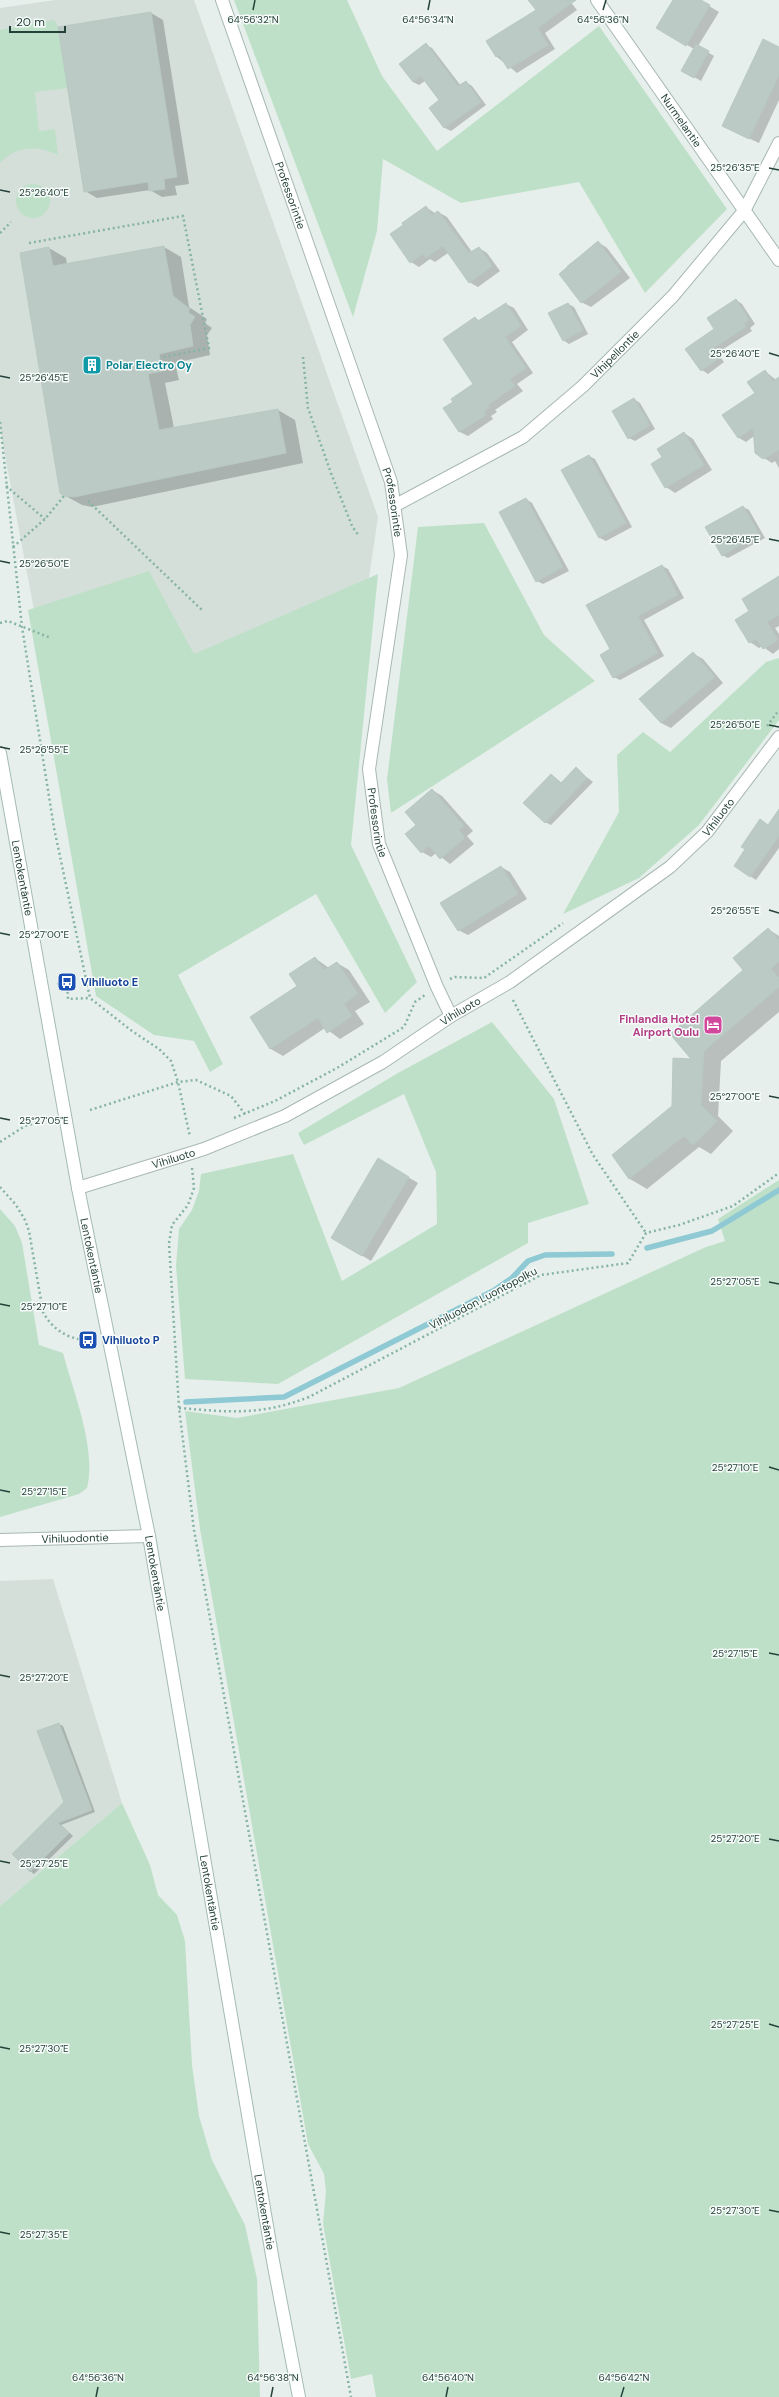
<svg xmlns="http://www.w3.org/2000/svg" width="779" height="2397" font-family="'DM Sans',sans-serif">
<rect width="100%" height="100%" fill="#e6efeb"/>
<g fill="#d4dfda">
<polygon points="55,0 194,0 378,517 362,624 216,712 37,626 0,429 0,8"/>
<polygon points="53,1579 122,1803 0,1906 0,1581"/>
</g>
<g fill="#bfe0c8">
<polygon points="234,0 347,0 382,76 437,151 599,26 727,209 645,293 579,182 461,203 383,159 377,231 353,317"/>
<path d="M54,20L58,27L68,88L35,92L39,131L55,129L58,155C39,145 15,146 0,163V30Z"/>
<circle cx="33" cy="201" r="17"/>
<polygon points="484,523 544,635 595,681 391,813 387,779 418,527"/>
<polygon points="149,571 194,654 378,574 351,845 417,982 385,1013 316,894 178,975 223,1064 210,1072 194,1041 154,1035 96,996 28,610"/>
<polygon points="779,658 779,720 699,825 639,878 563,914 619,812 617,755 643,732 670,752 766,662"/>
<polygon points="492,1022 554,1099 589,1204 528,1223 528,1243 278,1384 185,1379 176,1266 179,1229 192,1210 199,1191 201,1174 293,1154 342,1281 437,1224 436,1172 404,1094 304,1145 298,1133 398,1073"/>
<polygon points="779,1180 779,2397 376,2397 372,2374 351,2379 323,2224 326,2191 324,2174 308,2144 200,1529 185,1411 237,1418 399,1388 706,1247 725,1241 718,1219"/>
<path d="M0,1209L15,1226L22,1243L39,1345L63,1353C73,1391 97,1449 87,1488L79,1494L0,1517Z"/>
<polygon points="122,1803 150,1865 158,1895 177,1915 185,1941 192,2065 199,2116 212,2160 245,2225 257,2279 260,2397 0,2397 0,1906"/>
</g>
<g fill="#0003">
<polygon points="531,0 569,0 577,10 545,33 555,49 517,73 497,57 487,41 537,11"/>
<polygon points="674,0 699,0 719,12 698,46 714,56 701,81 682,70 694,49 658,28"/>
<polygon points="151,13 163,20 189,184 175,186 177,195 162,197 150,190 97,198 85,191"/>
<polygon points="426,45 432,48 461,86 466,82 472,86 486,105 451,131 445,128 430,108 440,101 425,81 419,85 413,82"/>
<polygon points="779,48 779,100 759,143 733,131"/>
<polygon points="426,207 436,214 438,212 447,217 472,252 479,248 487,253 500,271 478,287 469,282 448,253 435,262 430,259 419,267 411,262"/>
<polygon points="598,242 607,248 630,278 591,307 581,302 567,266"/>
<polygon points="164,247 181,257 189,307 207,319 205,323 212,328 207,335 210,355 175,363 179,380 165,383 174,428 278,410 295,420 303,463 92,507 82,505 64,495 49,248 66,258 67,264"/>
<polygon points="736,300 742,304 755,324 750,328 752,331 717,353 724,362 708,374 702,370 715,329"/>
<polygon points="506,304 514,308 528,330 512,342 533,373 517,384 523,391 495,410 497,412 491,416 493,419 468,436 460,432 444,409 474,385 475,318 480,321"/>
<polygon points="568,304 574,307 588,334 569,344 563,340"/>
<polygon points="765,371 776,380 779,378 779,468 775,461 772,463 764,458 754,436 746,442 739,438 723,416 756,393"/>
<polygon points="634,399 640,403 655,429 635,441 629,438"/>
<polygon points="684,433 693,439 712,470 675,493 666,487 663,457"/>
<polygon points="589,456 595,459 632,527 606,541 600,538"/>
<polygon points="526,499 532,503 569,571 543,584 537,581"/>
<polygon points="743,507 749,510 765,538 728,558 722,555"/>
<polygon points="662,566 668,569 684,598 644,620 664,656 620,680 614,677 612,649"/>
<polygon points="779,579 779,626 775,628 779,634 779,649 773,654 762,646 759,648 750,642 751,611"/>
<polygon points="694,654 703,659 723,683 671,728 661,723"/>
<polygon points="576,769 593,782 551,825 545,822 551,775 562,783"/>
<polygon points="432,790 442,796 473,831 467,836 474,844 450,864 436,853 431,857 422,852 417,825"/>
<polygon points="779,817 779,848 756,880 750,876 768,825"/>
<polygon points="501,867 510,872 527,899 468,935 458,930"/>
<polygon points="768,929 779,936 779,1012 721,1061 718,1116 733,1131 711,1154 699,1147 647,1189 630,1179 613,1156 673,1107 693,1060"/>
<polygon points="315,958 329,968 337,963 349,970 370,1002 355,1011 364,1024 340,1039 325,1028 283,1056 271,1049 251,1018 299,986"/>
<polygon points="379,1160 418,1183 371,1261 332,1237"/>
<polygon points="59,1724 63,1726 95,1812 61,1825 73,1836 34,1874 30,1871 65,1802"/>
</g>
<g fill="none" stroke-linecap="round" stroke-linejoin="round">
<g stroke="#8ec9d4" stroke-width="5.5">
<polyline points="647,1248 712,1231 779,1190"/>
<polyline points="186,1402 284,1397 493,1291 512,1278 528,1261 545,1255 612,1254"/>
</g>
</g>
<g fill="#bbcac4" stroke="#b8c9c2">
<polygon points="528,0 576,0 538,28 548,45 508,69 499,55 496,57 486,41 536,10"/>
<polygon points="673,0 701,0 710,5 686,46 656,28"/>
<polygon points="151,12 177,177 164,179 165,189 149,191 148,182 84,192 58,27"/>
<polygon points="763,39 779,47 779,75 749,139 722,126"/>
<polygon points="426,43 458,86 466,81 481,102 444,128 429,108 439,100 421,76 413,82 399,64"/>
<polygon points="696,44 709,51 694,78 681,71"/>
<polygon points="426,206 432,215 438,211 469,253 479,247 492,266 469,283 443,246 426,258 423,254 410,263 390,234 403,225 402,223"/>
<polygon points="598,241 621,272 581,303 559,274"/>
<polygon points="164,246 173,296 190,309 188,312 195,317 190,325 193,346 159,354 162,371 148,374 159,430 278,409 286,453 74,497 64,496 60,493 20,253 49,247 53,266"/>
<polygon points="736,299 749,320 744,324 746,327 712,349 718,359 701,371 685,349 714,329 707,318"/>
<polygon points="506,303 521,326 505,337 526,368 510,379 515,386 488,405 489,408 484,412 486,415 459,432 443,408 453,402 451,399 473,384 443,339 475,317 478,321"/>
<polygon points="568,303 583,330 563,341 548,313"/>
<polygon points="765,370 773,381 779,377 779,450 763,459 755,453 753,428 738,438 722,415 755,393 747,382"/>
<polygon points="634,398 650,425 628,439 612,411"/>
<polygon points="684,432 704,465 665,488 651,464 662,457 657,449"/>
<polygon points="589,455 626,523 599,538 561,470"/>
<polygon points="526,498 563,567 536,582 499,512"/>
<polygon points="743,506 759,534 722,556 705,527"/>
<polygon points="662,565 678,595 638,616 658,653 613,678 600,655 610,649 586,605"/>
<polygon points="779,576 779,615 767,622 778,640 763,649 756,639 749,643 735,620 749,611 742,599"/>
<polygon points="693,652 715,677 661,723 639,699"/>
<polygon points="576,767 587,778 545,823 523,803 551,774 561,783"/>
<polygon points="432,789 464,826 459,830 465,838 440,859 429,846 421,853 405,834 416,825 405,812"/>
<polygon points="779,809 779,836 750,877 734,866 745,849 741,847 760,819 768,825"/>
<polygon points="501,866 518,894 458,931 440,903"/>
<polygon points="768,928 779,940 779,961 771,969 779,978 779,987 704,1051 701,1105 717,1121 693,1145 684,1136 629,1179 612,1155 672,1106 673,1058 691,1059 670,1034 743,970 733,958"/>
<polygon points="315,957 324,970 337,962 358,994 344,1004 352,1016 327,1033 318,1018 270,1049 250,1017 297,986 289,974"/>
<polygon points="378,1158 409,1177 362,1256 331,1238"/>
<polygon points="59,1723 92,1810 58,1823 69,1833 30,1872 12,1854 64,1802 37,1731"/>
</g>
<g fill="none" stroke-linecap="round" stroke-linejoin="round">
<defs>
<g id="minor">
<path id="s1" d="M222,0L391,482L401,555L369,769L379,844L437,987L451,1016"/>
<path id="s2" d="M597,0L779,260"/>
<path id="s3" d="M394,506L523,437L583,386L673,296L744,211L779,143"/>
<path id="s4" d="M78,1188L204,1149L285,1116L383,1062L451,1016L510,982L670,867L707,832L779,737"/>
<path id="s5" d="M0,1540L149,1536"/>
</g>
<g id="secondary">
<path id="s6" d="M0,753L78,1188L149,1536L273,2261L299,2397"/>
</g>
</defs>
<use href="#minor" stroke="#a8b8b2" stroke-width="14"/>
<use href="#secondary" stroke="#a4bbb3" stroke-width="14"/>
<g stroke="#86b3a5" stroke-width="2.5" stroke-dasharray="2 3" stroke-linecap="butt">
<polyline points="0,233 11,222"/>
<polyline points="29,243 183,216 209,348 164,357"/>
<polyline points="303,357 308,408 331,473 352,526 359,536"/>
<polyline points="0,422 22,627 54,828 90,998 132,1031 159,1049 171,1061 178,1082 190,1137"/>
<polyline points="6,486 45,519"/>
<polyline points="88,501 202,610"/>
<polyline points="13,547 45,519 64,496"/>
<polyline points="0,623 8,621 51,638"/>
<polyline points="767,726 779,710"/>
<polyline points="450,979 455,977 484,978 563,923"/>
<polyline points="57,984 67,982 68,999 90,998"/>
<polyline points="513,1000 593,1155 646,1233"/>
<polyline points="90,1110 178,1082 196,1080 231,1096 245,1114"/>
<polyline points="234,1118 275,1101 337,1068 404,1027 415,1002 425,995"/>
<polyline points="0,1142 25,1126 39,1122"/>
<polyline points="192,1168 194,1188 188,1205 172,1225 169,1243 179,1408 194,1530 351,2397"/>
<path d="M0,1187L16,1205L25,1220L29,1231L43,1312C52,1330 73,1343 94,1339"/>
<path d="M179,1408C229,1412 260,1416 309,1397L541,1275L628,1263L646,1233L679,1225L733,1206L779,1173"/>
</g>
<use href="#minor" stroke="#fff" stroke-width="12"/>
<use href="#secondary" stroke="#fff" stroke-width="12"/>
</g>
<path fill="none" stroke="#24423a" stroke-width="1.5" d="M253,10L255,0M428,10L430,0M603,10L606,0M769,168L779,170M0,190L10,192M769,353L779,356M0,376L10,378M769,539L779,541M0,561L10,563M769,725L779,727M0,747L10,749M769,910L779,913M0,933L10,935M769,1096L779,1098M0,1118L10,1120M769,1282L779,1284M0,1304L10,1306M769,1467L779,1470M0,1490L10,1492M769,1653L779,1655M0,1675L10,1677M769,1839L779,1841M0,1861L10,1863M769,2024L779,2027M0,2047L10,2049M769,2210L779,2212M0,2232L10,2234M96,2397L98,2387M271,2397L273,2387M446,2397L448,2387M621,2397L624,2387"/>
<defs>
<symbol id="building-square" viewBox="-11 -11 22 22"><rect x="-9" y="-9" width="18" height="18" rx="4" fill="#0f9aa8" stroke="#f7fbf9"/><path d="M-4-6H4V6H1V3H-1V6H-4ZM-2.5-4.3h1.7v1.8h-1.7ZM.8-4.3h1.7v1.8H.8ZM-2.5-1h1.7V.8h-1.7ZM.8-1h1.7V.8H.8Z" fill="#fff"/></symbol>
<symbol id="bus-square" viewBox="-11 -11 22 22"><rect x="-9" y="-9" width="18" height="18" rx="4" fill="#1a4fb4" stroke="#f7fbf9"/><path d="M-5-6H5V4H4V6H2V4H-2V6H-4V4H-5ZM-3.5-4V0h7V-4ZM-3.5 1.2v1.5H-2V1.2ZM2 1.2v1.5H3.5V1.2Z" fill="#fff"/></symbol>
<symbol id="hotel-square" viewBox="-11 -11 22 22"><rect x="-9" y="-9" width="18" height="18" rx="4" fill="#d1479c" stroke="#f7fbf9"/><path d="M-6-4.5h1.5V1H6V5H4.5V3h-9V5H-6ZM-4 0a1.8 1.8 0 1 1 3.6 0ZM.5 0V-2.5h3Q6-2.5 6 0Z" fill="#fff"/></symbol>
</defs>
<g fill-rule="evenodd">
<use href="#building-square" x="81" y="354" width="22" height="22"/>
<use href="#bus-square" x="56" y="971" width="22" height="22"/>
<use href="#hotel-square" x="702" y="1014" width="22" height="22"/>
<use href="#bus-square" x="77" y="1329" width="22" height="22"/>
</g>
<g text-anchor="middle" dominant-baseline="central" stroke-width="3" stroke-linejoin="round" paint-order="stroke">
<g font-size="11" fill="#24423a" stroke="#f7fbf9">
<text stroke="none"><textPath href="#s2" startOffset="147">Nurmelantie</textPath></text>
<text stroke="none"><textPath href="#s1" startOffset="207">Professorintie</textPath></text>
<text stroke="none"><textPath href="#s3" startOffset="270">Vihipellontie</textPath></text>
<text stroke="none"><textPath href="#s1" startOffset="531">Professorintie</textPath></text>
<text stroke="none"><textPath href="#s4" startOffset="748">Vihiluoto</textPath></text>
<text stroke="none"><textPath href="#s1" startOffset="855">Professorintie</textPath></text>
<text stroke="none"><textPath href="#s6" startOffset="127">Lentokentäntie</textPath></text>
<text stroke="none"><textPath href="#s4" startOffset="424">Vihiluoto</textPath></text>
<text stroke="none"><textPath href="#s4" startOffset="100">Vihiluoto</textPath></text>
<text stroke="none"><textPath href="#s6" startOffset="511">Lentokentäntie</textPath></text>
<text transform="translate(483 1298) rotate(-28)">Vihiluodon Luontopolku</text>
<text stroke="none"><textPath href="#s5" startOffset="75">Vihiluodontie</textPath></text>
<text stroke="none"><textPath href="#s6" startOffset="835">Lentokentäntie</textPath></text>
<text stroke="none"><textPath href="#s6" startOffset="1159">Lentokentäntie</textPath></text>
<text stroke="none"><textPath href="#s6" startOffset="1483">Lentokentäntie</textPath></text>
</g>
<g font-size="11" font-weight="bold" fill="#0d838f" stroke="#f7fbf9" text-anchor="start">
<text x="106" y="365">Polar Electro Oy</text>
</g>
<g font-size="11" font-weight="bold" fill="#164399" stroke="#f7fbf9" text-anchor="start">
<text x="81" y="982">Vihiluoto E</text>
<text x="102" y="1340">Vihiluoto P</text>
</g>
<g font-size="11" font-weight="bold" fill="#b23c85" stroke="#f7fbf9" text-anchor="end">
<text x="699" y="1019">Finlandia Hotel<tspan x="699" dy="13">Airport Oulu</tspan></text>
</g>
</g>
<g font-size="10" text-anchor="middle" fill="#24423a" stroke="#f7fbf9" stroke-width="3" stroke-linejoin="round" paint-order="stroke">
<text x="253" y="23">64°56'32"N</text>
<text x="428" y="23">64°56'34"N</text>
<text x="603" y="23">64°56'36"N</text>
<text x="735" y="171">25°26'35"E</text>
<text x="44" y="196">25°26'40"E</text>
<text x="735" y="357">25°26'40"E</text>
<text x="44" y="381">25°26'45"E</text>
<text x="735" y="543">25°26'45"E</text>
<text x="44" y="567">25°26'50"E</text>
<text x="735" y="728">25°26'50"E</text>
<text x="44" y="753">25°26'55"E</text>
<text x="735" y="914">25°26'55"E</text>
<text x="44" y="938">25°27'00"E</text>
<text x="735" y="1100">25°27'00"E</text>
<text x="44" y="1124">25°27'05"E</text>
<text x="735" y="1285">25°27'05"E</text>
<text x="44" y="1310">25°27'10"E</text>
<text x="735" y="1471">25°27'10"E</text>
<text x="44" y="1495">25°27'15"E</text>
<text x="735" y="1657">25°27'15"E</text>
<text x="44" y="1681">25°27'20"E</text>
<text x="735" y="1842">25°27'20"E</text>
<text x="44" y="1867">25°27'25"E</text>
<text x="735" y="2028">25°27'25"E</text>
<text x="44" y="2052">25°27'30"E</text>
<text x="735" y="2214">25°27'30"E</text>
<text x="44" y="2238">25°27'35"E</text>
<text x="98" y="2381">64°56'36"N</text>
<text x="273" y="2381">64°56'38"N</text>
<text x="448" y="2381">64°56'40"N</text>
<text x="624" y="2381">64°56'42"N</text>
</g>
<path d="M10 26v6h55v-6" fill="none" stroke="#24423a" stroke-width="2"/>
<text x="16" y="26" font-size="12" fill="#24423a" stroke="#f7fbf9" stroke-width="3" paint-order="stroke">20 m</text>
</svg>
